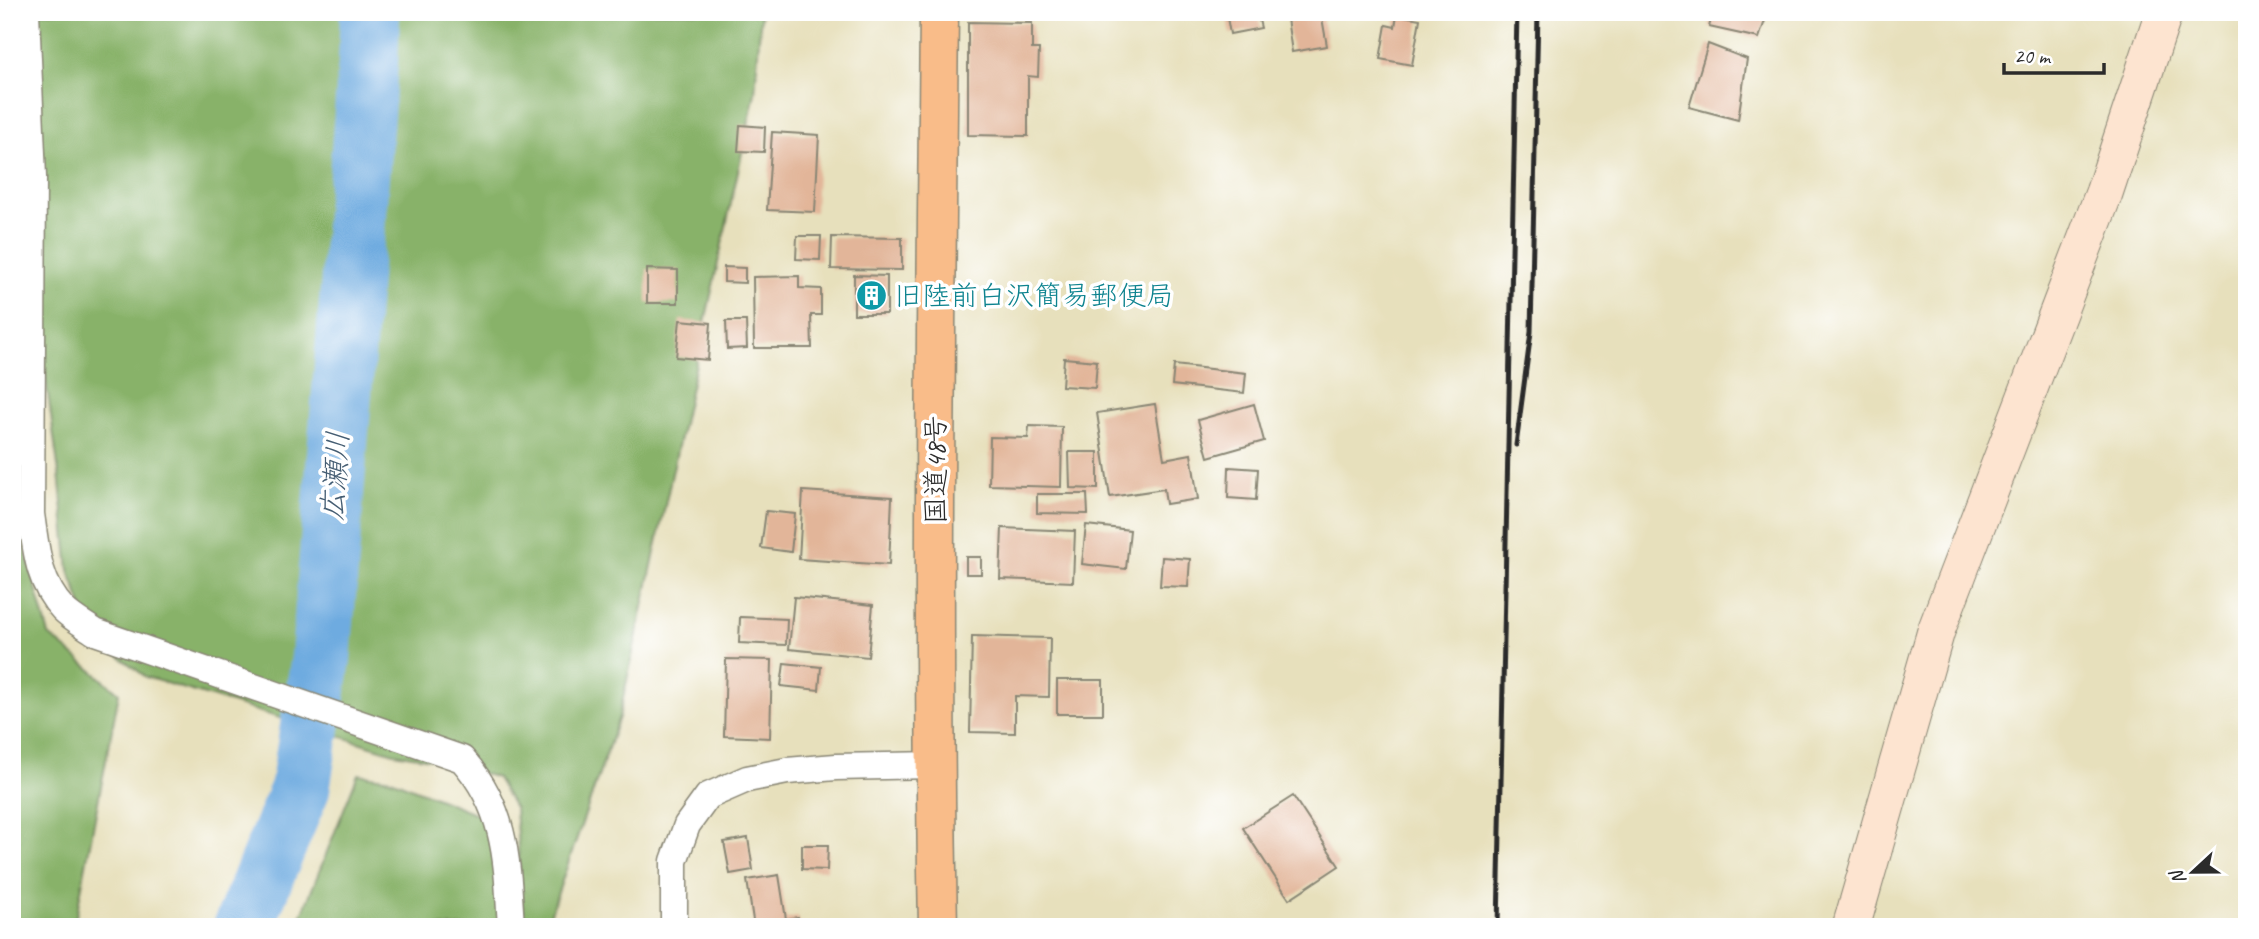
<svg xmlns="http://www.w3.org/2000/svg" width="2259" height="939" font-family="Caveat,'Klee One',sans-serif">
<rect width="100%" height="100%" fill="#fff"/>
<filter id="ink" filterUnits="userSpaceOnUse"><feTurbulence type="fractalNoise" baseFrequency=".0143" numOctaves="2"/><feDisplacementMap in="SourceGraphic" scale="14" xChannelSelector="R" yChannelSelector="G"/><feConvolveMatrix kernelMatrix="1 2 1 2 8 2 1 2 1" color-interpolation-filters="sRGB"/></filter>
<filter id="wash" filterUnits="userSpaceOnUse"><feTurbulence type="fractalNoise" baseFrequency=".00686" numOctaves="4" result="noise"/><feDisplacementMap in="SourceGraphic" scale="28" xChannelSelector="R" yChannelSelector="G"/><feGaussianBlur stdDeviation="1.57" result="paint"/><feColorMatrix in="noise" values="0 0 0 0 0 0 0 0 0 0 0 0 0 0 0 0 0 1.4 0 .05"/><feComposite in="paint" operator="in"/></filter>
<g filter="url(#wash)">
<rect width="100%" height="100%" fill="#e7e0bc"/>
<g fill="#88b269" stroke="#5a6e4a" stroke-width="2">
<polygon points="22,12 761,12 755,93 619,717 546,927 524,927 515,809 497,778 449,762 394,753 146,677 93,636 69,570 59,473 19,186"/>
<polygon points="12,427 26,552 49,635 119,693 74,927 12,927"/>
<polygon points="358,774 391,779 489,819 503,927 297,927"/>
</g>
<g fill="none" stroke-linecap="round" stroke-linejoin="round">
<polyline stroke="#6eabe0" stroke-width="60" points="243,927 300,789 321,658 368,63 370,12"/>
</g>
<g id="blocks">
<g fill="#e2b599">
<polygon points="1226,12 1257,12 1261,28 1230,34"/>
<polygon points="1286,12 1321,12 1327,46 1292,52"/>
<polygon points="1713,12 1768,12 1759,38 1709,27"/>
<polygon points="1397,15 1420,19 1412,65 1380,59 1386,25 1395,27"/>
<polygon points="968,22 1032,23 1032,49 1039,49 1038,77 1028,76 1028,136 968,135"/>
<polygon points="1708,44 1747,59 1738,120 1689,107"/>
<polygon points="740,125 765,127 764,152 738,151"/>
<polygon points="772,132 819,135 815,212 767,210"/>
<polygon points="797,236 821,236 820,260 796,259"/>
<polygon points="832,237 902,238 902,270 831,269"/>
<polygon points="724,267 745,268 745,283 724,282"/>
<polygon points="647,269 678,270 678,303 647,303"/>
<polygon points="854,275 887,276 887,314 854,314"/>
<polygon points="799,276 799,288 821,289 821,315 811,315 812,348 754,348 753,277"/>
<polygon points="680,320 711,323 708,360 676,357"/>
<polygon points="726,321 746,321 747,348 727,349"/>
<polygon points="1064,358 1097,361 1095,388 1062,386"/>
<polygon points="1174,365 1246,373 1244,393 1172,385"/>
<polygon points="1155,404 1164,459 1191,454 1198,499 1166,504 1164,489 1110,497 1097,413"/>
<polygon points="1254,404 1264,441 1208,457 1198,420"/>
<polygon points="1029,426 1062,427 1061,487 989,485 990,437 1028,438"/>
<polygon points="1069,452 1098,452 1098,489 1070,488"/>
<polygon points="1229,467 1258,469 1256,500 1228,498"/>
<polygon points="803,491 892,497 889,565 799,559"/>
<polygon points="1037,494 1087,494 1088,514 1037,513"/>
<polygon points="766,511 795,514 791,552 761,548"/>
<polygon points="1086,525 1130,530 1126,569 1082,564"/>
<polygon points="1002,528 1075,531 1073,582 1000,579"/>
<rect x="966" y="557" width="15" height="17"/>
<polygon points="1162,557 1190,559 1188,587 1160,586"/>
<polygon points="794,597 873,605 868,657 789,649"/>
<polygon points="740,617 787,619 786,645 739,643"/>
<polygon points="972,636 1050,638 1049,697 1015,696 1015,733 970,732"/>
<polygon points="726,659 772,660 770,738 724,736"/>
<polygon points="784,663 821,667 819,690 781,686"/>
<rect x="1057" y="680" width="46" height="34"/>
<polygon points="1293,796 1339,866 1289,899 1243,828"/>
<polygon points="748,838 753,870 730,874 724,842"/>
<polygon points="802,845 828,845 827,870 802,869"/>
<polygon points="779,875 786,919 798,917 800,927 754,927 747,880"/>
</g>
</g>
</g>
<g filter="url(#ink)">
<use href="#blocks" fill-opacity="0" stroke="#898674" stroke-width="2"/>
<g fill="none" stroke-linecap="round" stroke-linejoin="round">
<defs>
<g id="street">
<path d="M26,12L33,177L31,514C36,548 38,583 63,609C72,618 85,625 95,632L462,759C507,809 507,863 511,927"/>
<polyline points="674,927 674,861 687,825 708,796 747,779 787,771 836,767 935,765"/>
</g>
<polyline id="secondary" points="1851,927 1936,631 2104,193 2164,12"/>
<path id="highway" d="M938,927C932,622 936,317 939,12"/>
</defs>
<use href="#street" stroke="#898674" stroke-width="29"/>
<use href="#secondary" stroke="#898674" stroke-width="39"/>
<use href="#highway" stroke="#898674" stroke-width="41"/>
<use href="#street" stroke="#fff" stroke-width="26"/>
<use href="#secondary" stroke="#fde4d0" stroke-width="37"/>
<use href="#highway" stroke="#f9bc89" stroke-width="38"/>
<g stroke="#2b2b2b" stroke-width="5">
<polyline points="1516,445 1531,332 1538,12"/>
<polyline points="1498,927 1517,12"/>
</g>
</g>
</g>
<defs>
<symbol id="building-disc" viewBox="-11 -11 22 22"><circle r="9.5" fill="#0f9aa8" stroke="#fff"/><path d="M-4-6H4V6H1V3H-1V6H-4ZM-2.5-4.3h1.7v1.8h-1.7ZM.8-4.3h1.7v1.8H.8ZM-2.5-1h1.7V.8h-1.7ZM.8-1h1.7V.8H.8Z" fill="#fff"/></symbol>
</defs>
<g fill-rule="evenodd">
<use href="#building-disc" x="854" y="278" width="35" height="35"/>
</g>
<g text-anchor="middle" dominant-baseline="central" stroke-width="7" stroke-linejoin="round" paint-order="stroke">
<g font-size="28" fill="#0d838f" stroke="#fff" text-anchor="start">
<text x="894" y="295">旧陸前白沢簡易郵便局</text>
</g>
<g font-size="28" fill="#2b2b2b" stroke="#fff">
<text transform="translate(935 470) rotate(-90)">国道48号</text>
</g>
<g font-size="30" font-style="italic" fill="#465e73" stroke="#fff">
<text transform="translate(335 476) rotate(-86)">広瀬川</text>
</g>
</g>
<rect width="2259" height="939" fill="none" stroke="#fff" stroke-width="42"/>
<g transform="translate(2193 872) rotate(248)" stroke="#ffffff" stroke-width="5" paint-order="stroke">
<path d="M0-5L12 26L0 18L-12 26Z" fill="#2b2b2b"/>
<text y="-10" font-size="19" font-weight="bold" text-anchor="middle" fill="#2b2b2b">N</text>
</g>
<path d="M2004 63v10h100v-10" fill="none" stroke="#2b2b2b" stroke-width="3.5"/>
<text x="2014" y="63" font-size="21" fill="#2b2b2b" stroke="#ffffff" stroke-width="5" paint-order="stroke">20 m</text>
</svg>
